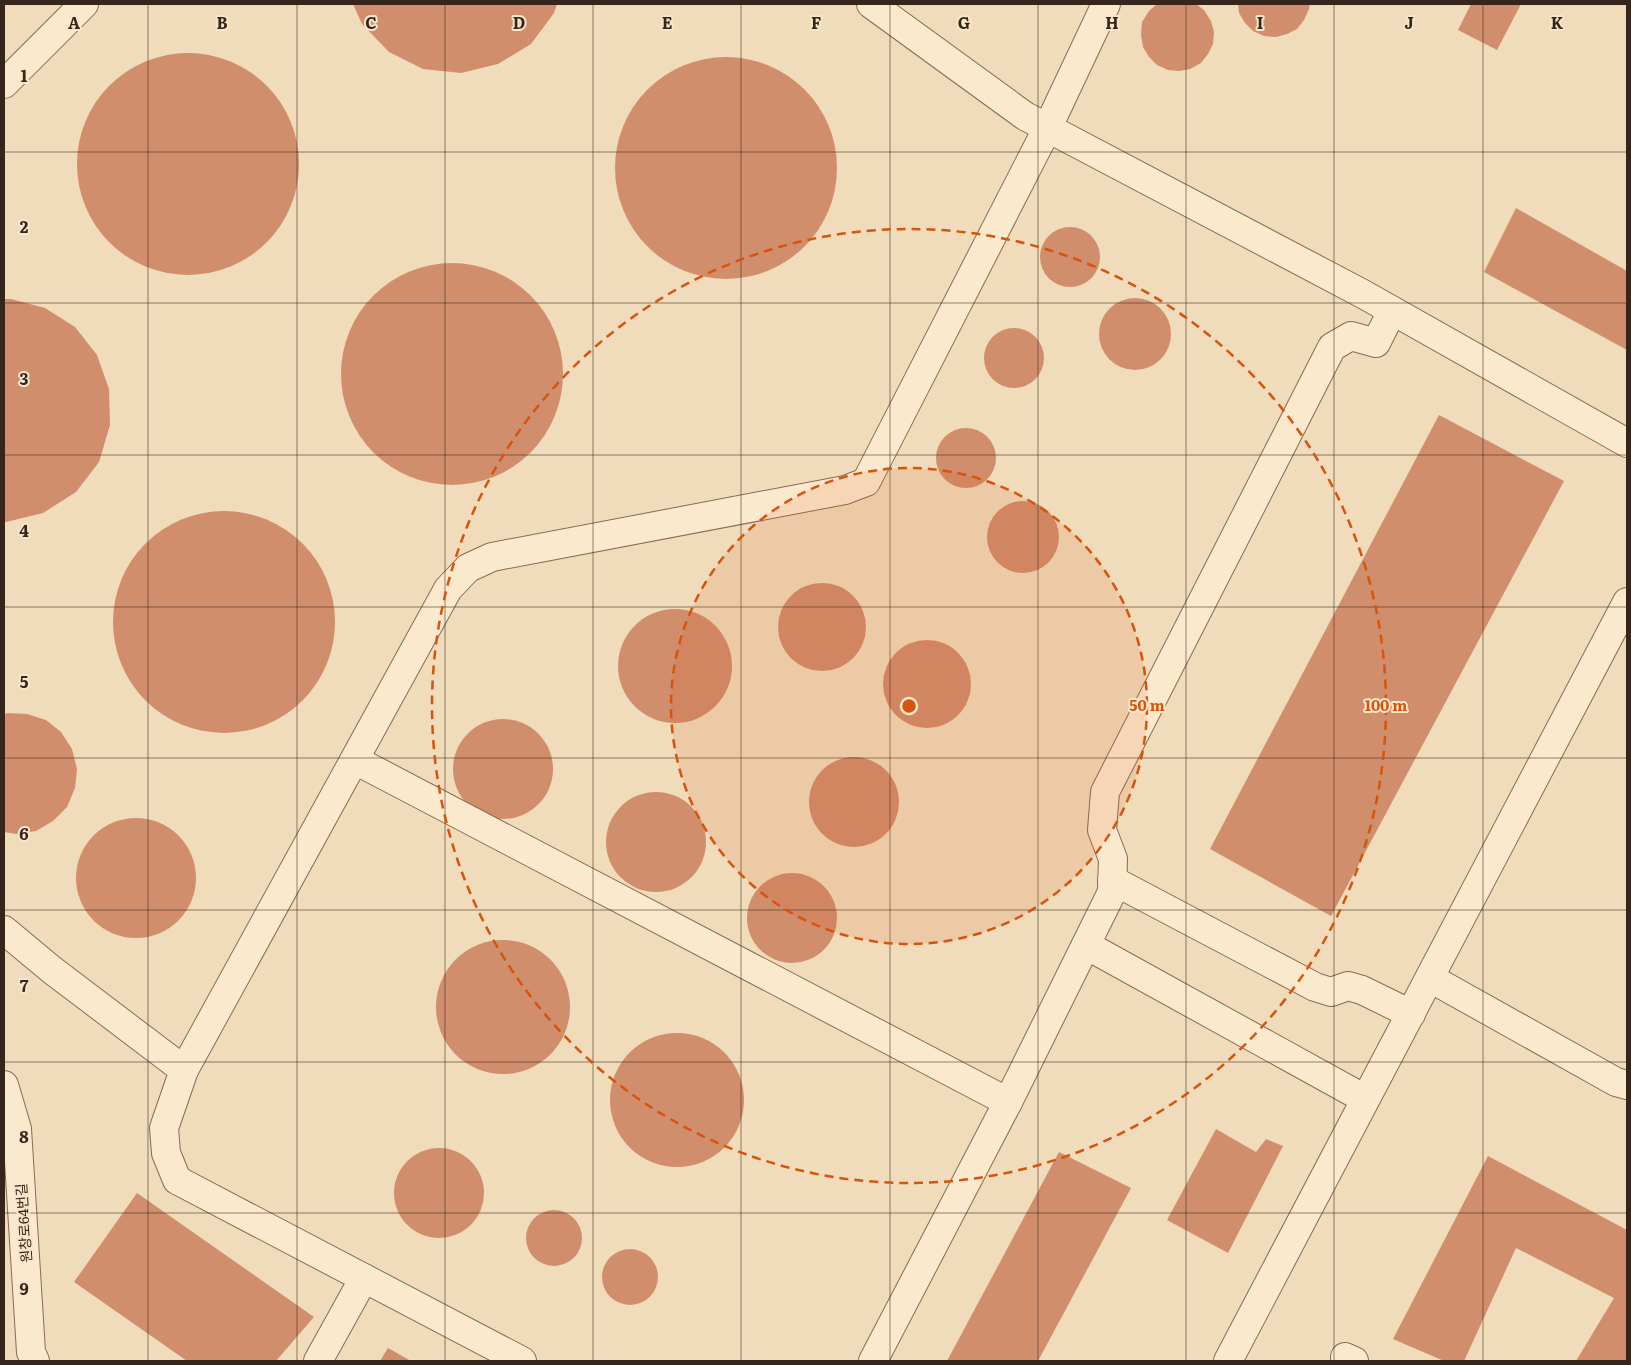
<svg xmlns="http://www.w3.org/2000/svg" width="1631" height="1365" font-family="Literata,'Noto Sans KR',serif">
<rect width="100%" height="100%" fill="#f0dbba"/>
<g fill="#d18e6d">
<polygon points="353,4 557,4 554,13 531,44 498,64 461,73 423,69 389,52 362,24"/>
<polygon points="1157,4 1196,4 1204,10 1211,21 1214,32 1213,44 1208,54 1201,63 1190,69 1179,71 1168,70 1157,65 1149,57 1143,47 1141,35 1142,22 1149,11"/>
<polygon points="1238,4 1310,4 1309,9 1304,20 1297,29 1287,34 1276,37 1264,36 1253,31 1245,23 1239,13"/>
<polygon points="1471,4 1521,4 1497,50 1458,30"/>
<circle cx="188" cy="164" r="111"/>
<circle cx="726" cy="168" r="111"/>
<polygon points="1516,208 1627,271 1627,350 1484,272"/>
<circle cx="1070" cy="257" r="30"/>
<circle cx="452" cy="374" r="111"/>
<circle cx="1135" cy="334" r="36"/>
<polygon points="4,299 11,299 45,308 75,327 97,355 109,389 110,425 99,462 76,492 43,513 6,522 4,522"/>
<circle cx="1014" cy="358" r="30"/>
<polygon points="1439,415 1564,481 1331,916 1210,849"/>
<circle cx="966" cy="458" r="30"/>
<circle cx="1023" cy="537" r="36"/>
<circle cx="224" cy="622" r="111"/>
<circle cx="822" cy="627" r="44"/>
<circle cx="675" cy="666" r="57"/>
<circle cx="927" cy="684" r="44"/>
<polygon points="7,713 27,714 46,720 61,732 72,749 77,769 75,788 67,807 53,821 36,831 16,834 4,832 4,715"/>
<circle cx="503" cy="769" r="50"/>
<circle cx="854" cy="802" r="45"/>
<circle cx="656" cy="842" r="50"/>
<circle cx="136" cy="878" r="60"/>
<circle cx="792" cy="918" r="45"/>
<circle cx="503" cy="1007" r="67"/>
<circle cx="677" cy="1100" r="67"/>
<polygon points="1216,1129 1256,1152 1266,1139 1283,1146 1228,1253 1167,1220"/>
<circle cx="439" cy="1193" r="45"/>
<polygon points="1059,1152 1131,1188 1038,1361 947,1361"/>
<polygon points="1488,1156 1627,1230 1627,1361 1576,1361 1614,1298 1516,1248 1464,1361 1444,1361 1393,1339"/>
<polygon points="137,1193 314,1317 276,1361 187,1361 74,1282"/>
<circle cx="554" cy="1238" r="28"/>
<circle cx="630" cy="1277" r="28"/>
<polygon points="388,1348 411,1361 380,1361"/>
</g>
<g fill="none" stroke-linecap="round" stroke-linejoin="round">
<defs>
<g id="minor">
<polyline points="871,4 1025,116 1363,294 1627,443"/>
<polyline points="4,84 84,4"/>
<polyline points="355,760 1008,1102"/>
<polyline points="1112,880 1315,987 1331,992 1348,986 1362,990 1411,1014"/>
<polyline points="4,930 52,970 184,1070"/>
<polyline points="1086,945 1365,1099"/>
<polyline points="1430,978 1616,1082 1627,1085"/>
<polyline points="4,1085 17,1129 31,1352 35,1361"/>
<polyline points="1345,1357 1354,1361"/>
<polyline points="318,1361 364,1278"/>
<polyline points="522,1361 177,1180 166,1153 164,1128 184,1070 448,589 468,568 492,557 845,490 866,482 1048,127 1106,4"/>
<polyline points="873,1361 1008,1102 1112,892 1113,859 1102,830 1105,792 1332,347 1351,336 1376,343 1392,311"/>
<polyline points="1228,1361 1627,602"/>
</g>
</defs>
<use href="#minor" stroke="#886b54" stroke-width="30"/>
<use href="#minor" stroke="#fbe9cd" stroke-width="28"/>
</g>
<path fill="none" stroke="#36251a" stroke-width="1" stroke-opacity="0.55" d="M148,4V1361M297,4V1361M445,4V1361M593,4V1361M741,4V1361M890,4V1361M1038,4V1361M1186,4V1361M1334,4V1361M1483,4V1361M4,152H1627M4,303H1627M4,455H1627M4,607H1627M4,758H1627M4,910H1627M4,1062H1627M4,1213H1627"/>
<circle cx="909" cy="706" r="238" fill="#d6540d" fill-opacity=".12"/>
<g fill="none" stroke="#d6540d" stroke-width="2.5" stroke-dasharray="9 6">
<circle cx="909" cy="706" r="238"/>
<circle cx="909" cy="706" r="477"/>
</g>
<g text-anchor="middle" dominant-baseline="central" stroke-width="4" stroke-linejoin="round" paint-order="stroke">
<g font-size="14" fill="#36251a" stroke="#f7e6ca">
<text transform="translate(23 1223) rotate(-94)">원창로64번길</text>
</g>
</g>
<g font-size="16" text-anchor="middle" font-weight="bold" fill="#36251a" stroke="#f7e6ca" stroke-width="4" stroke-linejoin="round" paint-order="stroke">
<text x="74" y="29">A</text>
<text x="222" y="29">B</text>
<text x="371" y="29">C</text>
<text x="519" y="29">D</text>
<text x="667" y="29">E</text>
<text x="816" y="29">F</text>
<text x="964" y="29">G</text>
<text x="1112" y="29">H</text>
<text x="1260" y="29">I</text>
<text x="1409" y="29">J</text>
<text x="1557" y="29">K</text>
<text x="24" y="82">1</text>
<text x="24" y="233">2</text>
<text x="24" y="385">3</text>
<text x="24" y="537">4</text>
<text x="24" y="688">5</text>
<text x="24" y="840">6</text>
<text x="24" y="992">7</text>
<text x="24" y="1143">8</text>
<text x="24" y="1295">9</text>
</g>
<circle cx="909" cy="706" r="8" fill="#d6540d" stroke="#f7e6ca" stroke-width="2.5"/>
<g font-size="15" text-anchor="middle" font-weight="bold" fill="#d6540d" stroke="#f7e6ca" stroke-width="4" stroke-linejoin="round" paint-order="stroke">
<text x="1147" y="711">50 m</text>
<text x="1386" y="711">100 m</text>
</g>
<rect width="1631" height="1365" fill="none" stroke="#36251a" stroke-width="10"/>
</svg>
